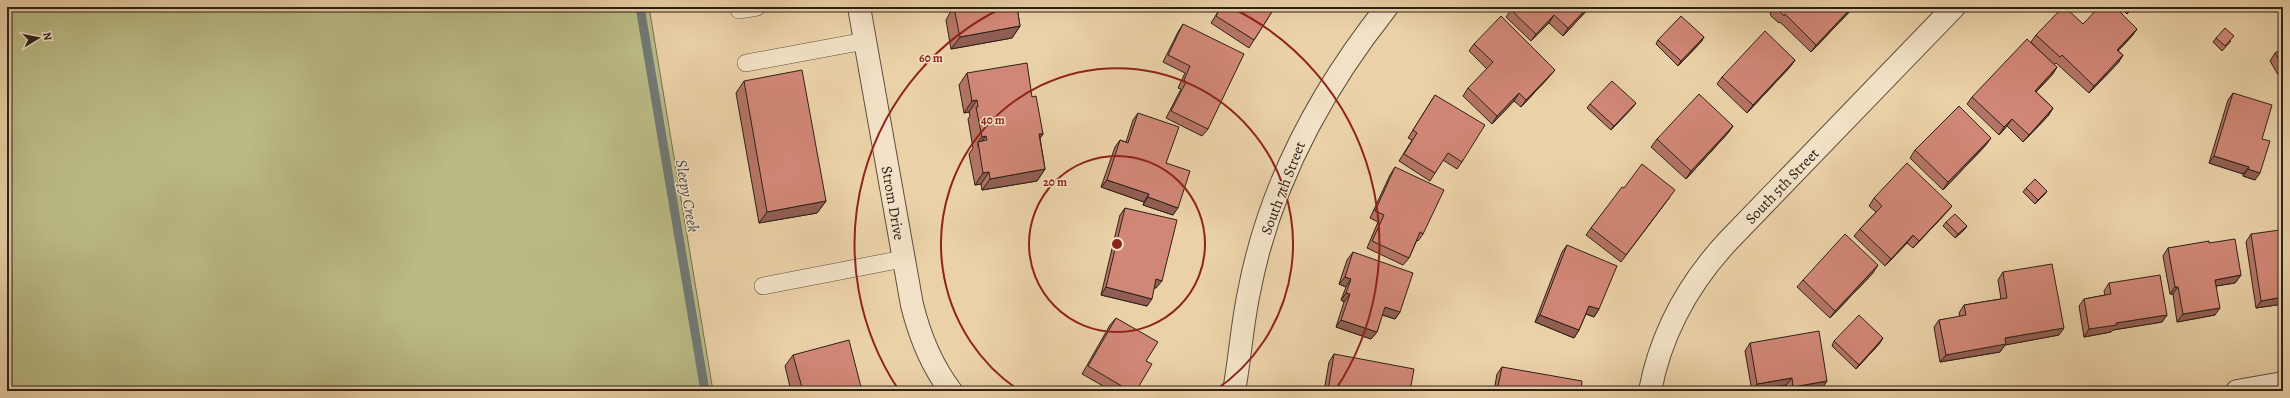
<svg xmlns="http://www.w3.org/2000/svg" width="2290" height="398" font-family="Alegreya,serif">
<rect width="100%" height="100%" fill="#ebd1a8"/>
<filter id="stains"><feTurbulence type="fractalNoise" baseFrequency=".005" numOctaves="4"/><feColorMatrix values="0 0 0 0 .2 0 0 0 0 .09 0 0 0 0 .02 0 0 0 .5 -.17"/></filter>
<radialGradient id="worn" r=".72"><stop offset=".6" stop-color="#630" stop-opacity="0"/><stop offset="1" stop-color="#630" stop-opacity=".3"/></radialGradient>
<polygon fill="#baba85" stroke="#746e4e" points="7,7 649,7 713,391 7,391"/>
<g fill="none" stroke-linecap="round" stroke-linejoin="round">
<polyline stroke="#717975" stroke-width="9" points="640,7 705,391"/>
<defs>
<g id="service">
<polyline points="739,10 757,7"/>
<polyline points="746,63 865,41"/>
<polyline points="763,286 903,259"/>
</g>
<g id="minor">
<path d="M859,7L912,305C920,337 931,365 951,391"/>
<path d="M1234,391C1240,358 1242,325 1249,292C1269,187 1321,90 1387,7"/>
<path d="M1650,391C1661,333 1689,283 1728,241L1954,7"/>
<polyline points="2237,391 2283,383"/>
</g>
</defs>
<use href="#service" stroke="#5c4d3b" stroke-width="18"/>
<use href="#minor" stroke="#5c4d3b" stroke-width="24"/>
<use href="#service" stroke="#f2e1c6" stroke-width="17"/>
<use href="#minor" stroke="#f2e1c6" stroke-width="22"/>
</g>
<g fill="#b47465" stroke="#2d2117">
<polygon points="949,7 1017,7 1020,26 1012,38 951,49 946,20 950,13"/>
<polygon points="1221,7 1275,7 1249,48 1211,23"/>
<polygon points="1590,7 1563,36 1549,23 1531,41 1506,17 1511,10"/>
<polygon points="1769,7 1854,7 1811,52 1780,22 1779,23 1771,16"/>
<polygon points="2120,7 2133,7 2127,14"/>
<polygon points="2283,23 2283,31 2280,26"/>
<polygon points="1183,24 1208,129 1202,136 1166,118 1181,89 1178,88 1185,73 1163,62 1178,32"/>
<polygon points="2083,24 2137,29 2132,36 2118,51 2123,55 2118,63 2089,93 2056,63 2054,65 2031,42 2036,35"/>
<polygon points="1704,37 1701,42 1678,66 1656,44 1658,40"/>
<polygon points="2216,38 2231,41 2222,51 2213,42"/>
<polygon points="1474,44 1549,77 1521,107 1514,101 1492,124 1463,96 1468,88 1487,69 1469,51"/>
<polygon points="2283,49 2283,83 2270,61 2275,53"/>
<polygon points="1795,60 1790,67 1747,113 1717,84 1722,77"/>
<polygon points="2057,67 2052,75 2036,92 2053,108 2048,116 2023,142 2007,126 1999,135 1967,104 1972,97"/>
<polygon points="967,73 1032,97 1043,134 1040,138 1045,169 1037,181 982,190 981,184 975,185 969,154 973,148 968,119 970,116 969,112 964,113 959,85"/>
<polygon points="744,81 826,201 817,213 759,223 736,93"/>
<polygon points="2233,93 2262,139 2255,180 2243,176 2243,174 2209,163 2228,100"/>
<polygon points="1435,95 1462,162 1457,169 1443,160 1430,181 1399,161 1412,140 1408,138"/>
<polygon points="1590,104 1633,107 1611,130 1587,108"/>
<polygon points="1138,113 1166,163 1173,215 1143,205 1144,202 1101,187 1115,147 1120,140 1126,142 1133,120"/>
<polygon points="1733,126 1728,133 1686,179 1651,147 1657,139"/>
<polygon points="1986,145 1943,190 1910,158 1915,150"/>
<polygon points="1395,167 1423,234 1418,241 1417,240 1409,258 1403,265 1367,248 1378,222 1370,218 1390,175"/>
<polygon points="1624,188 1670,197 1621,262 1586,235 1591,228"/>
<polygon points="2026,188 2047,191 2044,195 2035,204 2023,192"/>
<polygon points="1874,198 1946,213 1913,248 1907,243 1885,266 1854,236 1860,229 1876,212 1869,206"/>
<polygon points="1125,208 1156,288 1154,288 1147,306 1101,295 1120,215"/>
<polygon points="1946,222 1967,226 1964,230 1955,238 1943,226"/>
<polygon points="2251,234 2283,249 2283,304 2256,308 2246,242"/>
<polygon points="2209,243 2241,275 2235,283 2216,286 2215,315 2177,322 2173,294 2170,294 2163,256 2168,248"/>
<polygon points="1567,245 1599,309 1594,317 1586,314 1579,330 1574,338 1535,322 1562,252"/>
<polygon points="1353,252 1400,312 1395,319 1382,315 1377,332 1371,339 1336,327 1344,302 1341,300 1346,287 1339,284 1347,260"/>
<polygon points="2003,272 2059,335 2005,345 2000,352 1940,362 1934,327 1939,320 1960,317 1959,313 1964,305 2001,299 1998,280"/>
<polygon points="1873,273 1830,318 1797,287 1803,280"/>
<polygon points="2109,283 2167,315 2162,322 2113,330 2111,332 2084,337 2079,306 2084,299 2105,295 2104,291"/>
<polygon points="1116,318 1146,361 1136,391 1112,391 1082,374 1110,325"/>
<polygon points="1834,341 1880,343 1856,369 1832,346"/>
<polygon points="1750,343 1822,389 1808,391 1787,391 1786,385 1752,391 1745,351"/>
<polygon points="1334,354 1410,391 1324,391 1329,362"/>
<polygon points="793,355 862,391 791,391 785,366"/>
<polygon points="1502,367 1581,391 1494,391 1497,374"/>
</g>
<g fill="#925e53" stroke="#2d2117">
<polygon points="1588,7 1590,7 1563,36 1568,28"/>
<polygon points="1852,7 1854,7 1811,52 1816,45"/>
<polygon points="2132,7 2133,7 2127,14"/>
<polygon points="1554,15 1549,23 1531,41 1536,34"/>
<polygon points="1020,26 1012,38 951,49 960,37"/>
<polygon points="2137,29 2132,36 2112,57 2117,50"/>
<polygon points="1704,37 1701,42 1678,66 1681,61"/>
<polygon points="2123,55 2118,63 2089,93 2094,86"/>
<polygon points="1795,60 1790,67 1747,113 1753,105"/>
<polygon points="2057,67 2052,75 2030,98 2035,91"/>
<polygon points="1555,70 1549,77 1521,107 1526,100"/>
<polygon points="1519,93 1514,101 1492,124 1497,116"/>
<polygon points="977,100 969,112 964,113 972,101"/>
<polygon points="1636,103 1633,107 1611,130 1614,126"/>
<polygon points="2053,108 2048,116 2023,142 2029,135"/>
<polygon points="2012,119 2007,126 1999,135 2004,127"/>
<polygon points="1733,126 1728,133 1686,179 1691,171"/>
<polygon points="1039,134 1043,134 1035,145"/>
<polygon points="986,136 978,147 978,142 982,137"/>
<polygon points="1991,138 1986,145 1943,190 1948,182"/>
<polygon points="2214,156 2249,167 2243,174 2209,163"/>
<polygon points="1045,169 1037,181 982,190 990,179"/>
<polygon points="2248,169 2260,173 2255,180 2243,176"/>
<polygon points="989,172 981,184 975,185 983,173"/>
<polygon points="1107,180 1149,194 1144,202 1101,187"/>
<polygon points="2047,191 2044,195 2035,204 2038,200"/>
<polygon points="1148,197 1178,208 1173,215 1143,205"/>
<polygon points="826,201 817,213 759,223 767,212"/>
<polygon points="1952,206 1946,213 1913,248 1919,241"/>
<polygon points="1967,226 1964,230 1955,238 1958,234"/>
<polygon points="1913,235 1907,243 1885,266 1891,259"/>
<polygon points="1878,265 1873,273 1830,318 1835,311"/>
<polygon points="2241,275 2235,283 2210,287 2215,280"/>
<polygon points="1345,277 1351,279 1346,287 1339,284"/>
<polygon points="1156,279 1162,281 1156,288 1151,287"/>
<polygon points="1106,287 1152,299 1147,306 1101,295"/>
<polygon points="2175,287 2178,287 2173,294 2170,294"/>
<polygon points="1346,293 1350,294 1344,302 1341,300"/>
<polygon points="2283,297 2283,304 2256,308 2261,301"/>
<polygon points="1589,306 1599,309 1594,317 1584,313"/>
<polygon points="1385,307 1400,312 1395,319 1380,314"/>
<polygon points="2220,308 2215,315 2177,322 2183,314"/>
<polygon points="1540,315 1579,330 1574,338 1535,322"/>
<polygon points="2167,315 2162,322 2113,330 2111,332 2084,337 2089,329 2116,323"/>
<polygon points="1341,320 1377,332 1371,339 1336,327"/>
<polygon points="2064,328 2059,335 2005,345 2000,352 1940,362 1946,355 2005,338"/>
<polygon points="1883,338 1880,343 1856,369 1859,365"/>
<polygon points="1792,378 1786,385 1752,391 1757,384"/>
<polygon points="1827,381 1822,389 1808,391 1790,391 1793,387"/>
</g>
<g fill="#d18776" stroke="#2d2117">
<polygon points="959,7 1017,7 1020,26 960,37 954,8"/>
<polygon points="1221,7 1275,7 1254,40 1216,16"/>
<polygon points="1513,7 1588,7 1568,28 1554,15 1536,34 1511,10"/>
<polygon points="1776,7 1852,7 1816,45 1785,14 1784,16 1776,8"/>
<polygon points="2063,7 2065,7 2083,24 2099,7 2115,7 2137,29 2117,50 2123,55 2094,86 2062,55 2060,57 2036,35"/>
<polygon points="1501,16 1555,70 1526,100 1519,93 1497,116 1468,88 1493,62 1474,44"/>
<polygon points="1681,16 1704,37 1681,61 1658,40"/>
<polygon points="1183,24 1244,54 1208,129 1171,111 1186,82 1184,80 1190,66 1168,55"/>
<polygon points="2225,28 2234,36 2225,46 2216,38"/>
<polygon points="1765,31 1795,60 1753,105 1722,77"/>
<polygon points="2027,39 2057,67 2035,91 2053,108 2029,135 2012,119 2004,127 1972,97"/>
<polygon points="2283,49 2283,67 2275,53"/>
<polygon points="1027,63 1032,97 1036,96 1043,134 1039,134 1045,169 990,179 989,172 983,173 978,142 987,140 986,136 982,137 976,107 978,107 977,100 972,101 967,73"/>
<polygon points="802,70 826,201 767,212 744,81"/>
<polygon points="1612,81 1636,103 1614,126 1590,104"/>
<polygon points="2233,93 2272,105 2262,139 2270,141 2260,173 2248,169 2249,167 2214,156"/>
<polygon points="1699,94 1733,126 1691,171 1657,139"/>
<polygon points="1435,95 1485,125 1462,162 1448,153 1435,173 1404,154 1417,133 1413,130"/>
<polygon points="1959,106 1991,138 1948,182 1915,150"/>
<polygon points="1138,113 1179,127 1166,163 1190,171 1178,208 1148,197 1149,194 1107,180 1120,140 1128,143"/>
<polygon points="1907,163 1952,206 1919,241 1913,235 1891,259 1860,229 1882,206 1874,198"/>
<polygon points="1642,164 1675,190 1626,255 1591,228 1622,187 1624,188"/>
<polygon points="1395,167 1444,190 1423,234 1420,232 1409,258 1372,241 1384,215 1375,211"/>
<polygon points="2035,179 2047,191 2038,200 2026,188"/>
<polygon points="1125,208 1177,220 1162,281 1156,279 1152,299 1106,287"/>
<polygon points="1955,214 1967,226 1958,234 1946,222"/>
<polygon points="2280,230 2283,249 2283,297 2261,301 2251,234"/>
<polygon points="1845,234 1878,265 1835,311 1803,280"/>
<polygon points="2235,239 2241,275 2215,280 2220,308 2183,314 2178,287 2175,287 2168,248 2209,241 2209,243"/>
<polygon points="1567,245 1617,266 1599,309 1589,306 1579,330 1540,315"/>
<polygon points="1353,252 1413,273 1400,312 1385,307 1377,332 1341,320 1350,294 1346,293 1351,279 1345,277"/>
<polygon points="2052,264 2064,328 2005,338 2006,344 1946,355 1939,320 1966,315 1964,305 2007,298 2003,272"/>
<polygon points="2160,275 2167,315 2116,323 2117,325 2089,329 2084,299 2111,294 2109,283"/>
<polygon points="1859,315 1883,338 1859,365 1834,341"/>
<polygon points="1116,318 1158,342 1146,361 1152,364 1136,391 1130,391 1088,366"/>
<polygon points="1819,331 1827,381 1793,387 1792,378 1757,384 1750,343"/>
<polygon points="849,340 862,391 803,391 793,355"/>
<polygon points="1334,354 1414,369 1410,391 1328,391"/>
<polygon points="1502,367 1582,381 1581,391 1497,391"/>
</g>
<g fill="none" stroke="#8f2418" stroke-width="2">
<circle cx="1117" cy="244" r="88"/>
<path d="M1020 391A176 176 0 1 1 1214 391"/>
<path d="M898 389A263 263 0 0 1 1002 8M1232 8A263 263 0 0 1 1336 389"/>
</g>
<g text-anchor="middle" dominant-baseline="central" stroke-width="3" stroke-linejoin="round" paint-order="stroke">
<g font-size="15" fill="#2d2117" stroke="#f2e1c6">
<text transform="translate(1782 186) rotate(-46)">South 5th Street</text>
<text transform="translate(1283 188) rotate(-69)">South 7th Street</text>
<text transform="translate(893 203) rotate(80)">Strom Drive</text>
</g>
<g font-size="16" font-style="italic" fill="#4f4d46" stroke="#f2e1c6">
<text transform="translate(687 196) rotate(80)">Sleepy Creek</text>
</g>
</g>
<circle cx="1117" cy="244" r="6" fill="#8f2418" stroke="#f2e1c6" stroke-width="2"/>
<g font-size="12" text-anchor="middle" font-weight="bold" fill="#8f2418" stroke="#f2e1c6" stroke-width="3" stroke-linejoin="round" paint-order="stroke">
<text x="931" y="62">60 m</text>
<text x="993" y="124">40 m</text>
<text x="1055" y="186">20 m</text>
</g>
<rect width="2290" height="398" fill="none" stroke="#ebd1a8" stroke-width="24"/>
<rect x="8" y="8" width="2274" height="382" fill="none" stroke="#2d2117" stroke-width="2"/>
<rect x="12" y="12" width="2266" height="374" fill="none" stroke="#2d2117"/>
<g transform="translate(38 38) rotate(80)" stroke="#f2e1c6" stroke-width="3" paint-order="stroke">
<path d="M0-3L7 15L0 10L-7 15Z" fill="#2d2117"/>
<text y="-6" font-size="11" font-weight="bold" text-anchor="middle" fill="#2d2117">N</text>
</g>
<rect width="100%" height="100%" filter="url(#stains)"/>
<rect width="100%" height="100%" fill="url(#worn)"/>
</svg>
